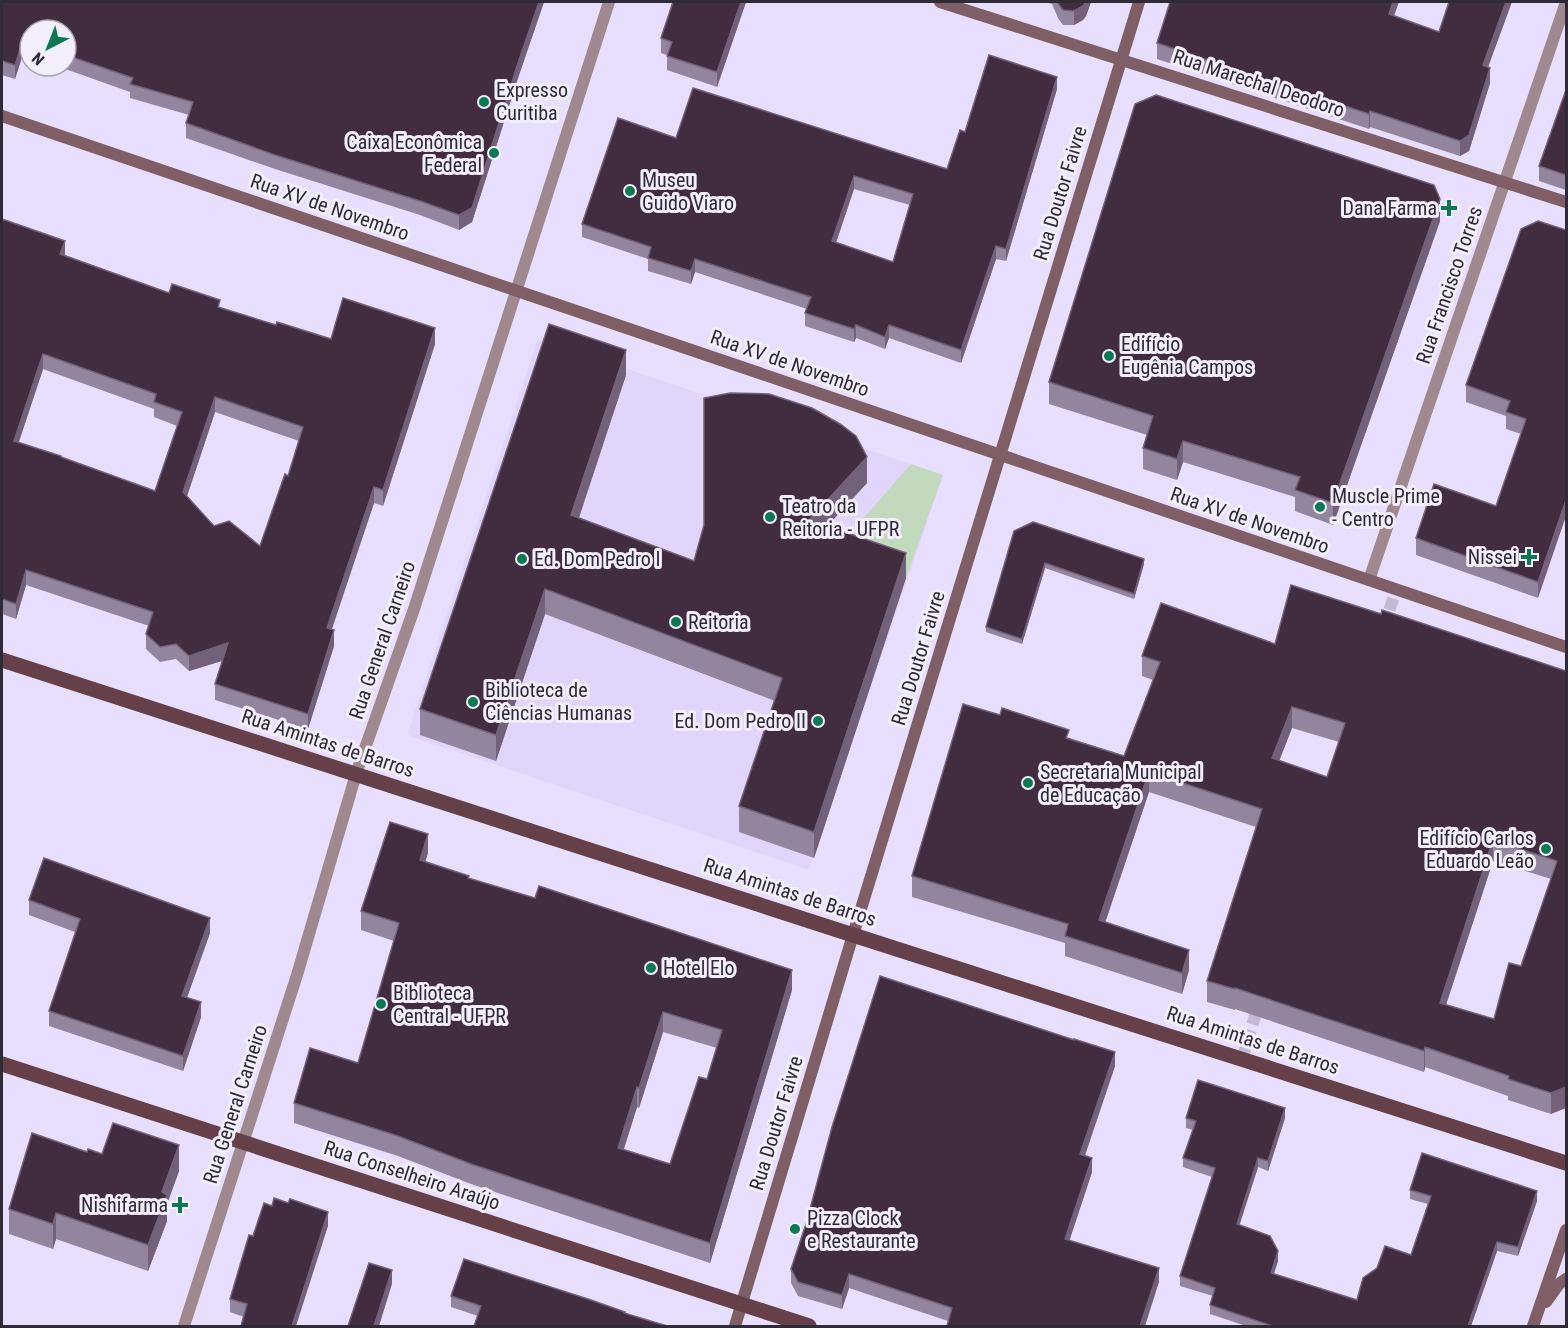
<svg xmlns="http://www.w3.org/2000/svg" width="1568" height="1328" font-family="'Roboto Condensed',sans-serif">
<rect width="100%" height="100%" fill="#e8defd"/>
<polygon fill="#e2d5fc" points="538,339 943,475 809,870 407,735"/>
<polygon fill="#c2d9be" points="911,464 943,475 906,578 832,554"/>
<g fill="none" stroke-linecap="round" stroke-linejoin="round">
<g stroke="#c3bad5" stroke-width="12" stroke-dasharray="12 6" stroke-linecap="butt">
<polyline points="1384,627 1396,590"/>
<polyline points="1242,1059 1260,1000"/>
</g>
<g stroke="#a0898e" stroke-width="12">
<polyline points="1369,580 1566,2"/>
<polyline points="184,1326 297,975 356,774 414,609 609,2"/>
</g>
<g stroke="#7f5e65" stroke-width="12">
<polyline points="940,2 1566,202"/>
<polyline points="2,116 1566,647"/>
<polyline points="1546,1302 1559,1284 1566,1279"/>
<polyline points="735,1326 853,935 1139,2"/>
<polyline points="1533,1326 1566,1230"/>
</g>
<g stroke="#664049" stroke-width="15">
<polyline points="2,660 853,935 1566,1163"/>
<polyline points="2,1064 809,1326"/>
</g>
</g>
<g fill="#94859e" fill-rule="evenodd">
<polygon points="2,2 544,2 518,78 472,222 459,230 420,215 275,169 186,138 186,123 189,115 130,98 130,92 57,66 66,66 66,30 30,30 30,56 23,54 15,79 2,75"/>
<polygon points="746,2 717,87 667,70 667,55 661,53 661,38"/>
<polygon points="1044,2 1091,2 1086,16 1083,20 1074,25 1063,25 1058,18 1052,4"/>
<polygon points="1394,16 1488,67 1490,83 1469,151 1460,156 1370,127 1369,129 1157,59 1157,43"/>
<path d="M1057,89L1006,261L996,259L961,363L889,338L885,349L856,338L854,342L805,326V313L807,309L695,272L691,284L648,271V259L582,237V224L676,138L947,169L965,132ZM854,189L910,205L893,262L836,243Z"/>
<polygon points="1566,90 1566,190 1539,181 1539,166"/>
<path d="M2,219L65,255L169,293L276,325L331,339L435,344L383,506L374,503L331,629L334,646L308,729L215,700V684L222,661L189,671L176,659L160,662L146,649V634L149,626L26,585L16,619L2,614ZM43,369L154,409V417L177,426L155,491L19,442ZM215,412L299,441L288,476L260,546L214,526L187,496Z"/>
<polygon points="1440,221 1333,525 1295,511 1295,497 1183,462 1177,480 1143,469 1143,448 1147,435 1049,404 1049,382"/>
<polygon points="1566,230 1538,598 1416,555 1416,538 1496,506 1521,434 1506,429 1506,416 1466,402 1466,385"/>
<polygon points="626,375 579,518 694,561 867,483 827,526 906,578 814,858 739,832 739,806 775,701 545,614 496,761 420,735 420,709"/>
<polygon points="1014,531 1144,564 1134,599 1045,568 1022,644 986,632 986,627"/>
<path d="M1381,614L1566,671L1551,1114L1508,1100V1096L1425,1067L1424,1072L1235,1009V1010L1207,1002V981L1256,827L1149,792L1105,922L1189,970L1182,994L1065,956V943L912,897V876L1000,715L1124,756L1153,680L1142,676V656L1275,644ZM1292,728L1339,742L1327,777L1279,761ZM1493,861L1551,879L1521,966L1494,1019L1446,1005Z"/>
<path d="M428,853L425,861L469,878L792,990L710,1263L471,1184L398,1156L294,1123V1103L358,1063L394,941L361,930V911ZM663,1032L717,1048L707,1079L670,1164L624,1149L637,1107L639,1108Z"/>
<polygon points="29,900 210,933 187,998 201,1017 183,1071 49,1026 49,1011 75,932 29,915"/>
<polygon points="1115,1066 1085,1156 1092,1172 1069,1241 1159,1282 948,1321 849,1288 842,1309 798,1296 791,1283 791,1269"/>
<polygon points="1186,1118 1285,1118 1268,1171 1258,1167 1239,1225 1278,1261 1274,1274 1357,1300 1411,1255 1428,1204 1410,1199 1410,1190 1537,1201 1518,1256 1497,1251 1471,1326 1246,1326 1210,1314 1210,1305 1213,1296 1180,1286 1180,1276 1212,1177 1183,1167 1183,1158 1193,1130 1186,1128"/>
<polygon points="87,1152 179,1171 167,1204 167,1221 148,1271 56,1239 53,1249 9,1234 9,1209"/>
<polygon points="272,1206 328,1226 244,1317 230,1312 230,1299 253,1236"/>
<polygon points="451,1296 625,1313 478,1316 451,1307"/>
</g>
<g fill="#736179">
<polygon points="539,2 544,2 518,78 472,222 459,230 459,215"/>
<polygon points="741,2 746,2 717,87 717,72"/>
<polygon points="1086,2 1091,2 1086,16 1083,20 1074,25 1074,11"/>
<polygon points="1393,2 1399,2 1389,30 1389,14"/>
<polygon points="1506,2 1512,2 1483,81 1483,65"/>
<polygon points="23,40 23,54 15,79 15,65"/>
<polygon points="1490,68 1490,83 1469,151 1460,156 1460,141"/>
<polygon points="1057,77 1057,89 1006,261 1006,249"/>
<polygon points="1370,111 1370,127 1369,129 1369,114"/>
<polygon points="854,176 854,189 832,254 832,241"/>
<polygon points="1440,199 1440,221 1333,525 1333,503"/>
<polygon points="65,241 65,256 60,254"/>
<polygon points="996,246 996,259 961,363 961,350"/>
<polygon points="695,259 695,272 691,284 691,271"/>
<polygon points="856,325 856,338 854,342 854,329"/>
<polygon points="889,325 889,338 885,349 885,337"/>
<polygon points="435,328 435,344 383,506 383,490"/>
<polygon points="626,350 626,375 571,541 571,515"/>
<polygon points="43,354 43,369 14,456 14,441"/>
<polygon points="215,397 215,412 183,508 183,492"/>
<polygon points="1183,441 1183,462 1177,480 1177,459"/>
<polygon points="867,457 867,483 809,546 809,520"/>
<polygon points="374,487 374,503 327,644 327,628"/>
<polygon points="1566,500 1566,516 1538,598 1538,582"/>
<polygon points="906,553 906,578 814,858 814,832"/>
<polygon points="1144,559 1144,564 1134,599 1134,594"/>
<polygon points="1045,563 1045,568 1022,644 1022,639"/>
<polygon points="26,570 26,585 16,619 16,604"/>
<polygon points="545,589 545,614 496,761 496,735"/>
<polygon points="334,630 334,646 308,729 308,714"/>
<polygon points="228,643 228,659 189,671 189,656"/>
<polygon points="1292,707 1292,728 1272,779 1272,758"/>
<polygon points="1149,772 1149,792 1099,941 1099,920"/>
<polygon points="428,834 428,853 420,879 420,860"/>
<polygon points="1493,840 1493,861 1440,1023 1440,1003"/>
<polygon points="210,918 210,933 182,1011 182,996"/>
<polygon points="1189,950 1189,970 1182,994 1182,973"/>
<polygon points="792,970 792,990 710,1263 710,1243"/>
<polygon points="201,1002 201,1017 183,1071 183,1056"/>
<polygon points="663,1012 663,1032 639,1108 639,1088"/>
<polygon points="1425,1047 1425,1067 1424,1072 1424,1051"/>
<polygon points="1115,1052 1115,1066 1080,1169 1080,1154"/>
<polygon points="637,1087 637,1107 618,1167 618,1148"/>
<polygon points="1566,1087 1566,1108 1551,1114 1551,1093"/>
<polygon points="1285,1108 1285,1118 1268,1171 1268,1161"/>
<polygon points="179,1145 179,1171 167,1204 167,1221 148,1271 148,1245 162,1192"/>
<polygon points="1092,1158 1092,1172 1065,1254 1065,1239"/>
<polygon points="1258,1158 1258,1167 1237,1233 1237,1224"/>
<polygon points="1537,1191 1537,1201 1518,1256 1518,1247"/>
<polygon points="328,1212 328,1226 296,1326 292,1326"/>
<polygon points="56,1213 56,1239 53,1249 53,1224"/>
<polygon points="1497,1242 1497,1251 1471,1326 1468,1326"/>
<polygon points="1278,1251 1278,1261 1271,1282 1271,1273"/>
<polygon points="1159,1268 1159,1282 1145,1326 1140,1326"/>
<polygon points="392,1270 392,1284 379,1326 374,1326"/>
<polygon points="849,1274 849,1288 842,1309 842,1295"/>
</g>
<g fill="#412c40" stroke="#736179" stroke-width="1.5" fill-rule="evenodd">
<polygon points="2,2 539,2 518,63 472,208 459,215 420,201 275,155 186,123 193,102 130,84 133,78 66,55 66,30 30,30 30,42 23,40 15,65 2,61"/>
<polygon points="673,2 741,2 717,72 667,56 672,42 661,38"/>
<polygon points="1057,2 1086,2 1083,6 1074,11 1063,10"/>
<polygon points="1170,2 1393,2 1389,14 1439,32 1449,2 1506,2 1483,65 1490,68 1469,135 1460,141 1370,111 1369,114 1157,43"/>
<path d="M989,55L1057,77L1006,249L996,246L961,350L889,325L885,337L856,325L854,329L805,313L811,297L695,259L691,271L648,258L651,247L582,224L618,118L676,138L693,88L947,169L960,130L965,132ZM854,176L913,194L893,262L832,241Z"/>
<polygon points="1566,90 1566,175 1539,166"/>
<polygon points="1156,95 1434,185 1440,199 1333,503 1295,490 1300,477 1183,441 1177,459 1143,448 1153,416 1049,382 1135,104"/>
<path d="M2,219L65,241L60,254L169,293L172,284L220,300L218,307L276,325L277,322L331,339L343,298L435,328L383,490L374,487L327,628L334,630L308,714L215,684L228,643L189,656L176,644L160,647L146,634L153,612L26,570L16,604L2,599ZM43,354L156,394L154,402L182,412L155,491L61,457V456L14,441ZM215,397L303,427L288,476L285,474L260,546L229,521L214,526L183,492Z"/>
<polygon points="1538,221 1566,230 1566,500 1538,582 1416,538 1434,484 1496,506 1526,419 1506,412 1510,401 1466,385 1521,229"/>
<polygon points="549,324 626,350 571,515 694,561 704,525 704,398 730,393 769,394 812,408 840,424 856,436 867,457 809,520 906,553 814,832 739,806 782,678 545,589 496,735 420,709"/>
<polygon points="1033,522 1144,559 1134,594 1045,563 1022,639 986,627 1014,531"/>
<path d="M1291,585L1381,614L1382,610L1566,671V1087L1551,1093L1508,1079L1509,1076L1425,1047L1424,1051L1235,988V989L1207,981L1262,809L1149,772L1099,920L1189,950L1182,973L1065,936L1068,924L912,876L963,704L1000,715L1002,708L1069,730L1066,738L1124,756L1160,662L1142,656L1161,603L1275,644ZM1292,707L1345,723L1327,777L1272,758ZM1493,840L1557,861L1521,966L1509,963L1494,1019L1440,1003Z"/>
<path d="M390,822L428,834L420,860L469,876L468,878L535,898L539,886L792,970L710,1243L471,1164L398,1136L294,1103L310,1048L358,1063L399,923L361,911ZM663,1012L722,1030L707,1079L699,1077L670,1164L618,1148L637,1087L639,1088Z"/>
<polygon points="44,858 210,918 182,996 201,1002 183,1056 49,1011 80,919 29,900"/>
<polygon points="880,976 1074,1040 1074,1039 1115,1052 1080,1154 1092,1158 1065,1239 1159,1268 1140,1326 947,1326 952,1308 849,1274 842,1295 798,1282 791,1269 806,1224 832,1127"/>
<polygon points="1198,1080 1285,1108 1268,1161 1258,1158 1237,1224 1270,1236 1278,1251 1271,1273 1357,1300 1363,1278 1377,1268 1385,1246 1411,1255 1431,1196 1410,1190 1422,1153 1537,1191 1518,1247 1497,1242 1468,1326 1273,1326 1210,1305 1215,1288 1180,1276 1215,1168 1183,1158 1196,1121 1186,1118"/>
<polygon points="113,1123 179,1145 162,1192 167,1195 148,1245 56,1213 53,1224 9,1209 32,1133 87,1152 88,1149 102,1154"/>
<polygon points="274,1198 288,1203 290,1199 328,1212 292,1326 241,1326 247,1304 230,1299 249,1235 253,1236 264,1203 272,1206"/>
<polygon points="464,1259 591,1300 625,1312 624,1313 667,1326 474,1326 481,1306 451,1296"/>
<polygon points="369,1263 392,1270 374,1326 348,1326"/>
</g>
<g fill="#0c7953" stroke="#f3eefb" stroke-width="2">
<circle cx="484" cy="102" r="6"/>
<circle cx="494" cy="153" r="6"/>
<circle cx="630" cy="191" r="6"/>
<path d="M1446 199h6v6h6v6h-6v6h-6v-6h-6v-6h6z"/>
<circle cx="1109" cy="356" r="6"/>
<circle cx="1320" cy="507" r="6"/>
<circle cx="770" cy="517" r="6"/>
<path d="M1526 548h6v6h6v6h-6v6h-6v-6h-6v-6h6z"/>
<circle cx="522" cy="559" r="6"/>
<circle cx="676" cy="622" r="6"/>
<circle cx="473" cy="702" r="6"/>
<circle cx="818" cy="721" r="6"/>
<circle cx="1028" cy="783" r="6"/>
<circle cx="1546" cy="849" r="6"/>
<circle cx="651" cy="968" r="6"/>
<circle cx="381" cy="1004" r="6"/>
<path d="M177 1196h6v6h6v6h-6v6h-6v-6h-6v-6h6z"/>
<circle cx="795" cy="1229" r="6"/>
</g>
<g text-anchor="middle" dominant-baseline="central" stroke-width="6" stroke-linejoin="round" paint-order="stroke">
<g font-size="20" fill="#2e2a36" stroke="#f3eefb">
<text transform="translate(1259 83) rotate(18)">Rua Marechal Deodoro</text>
<text transform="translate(1060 193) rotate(-73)">Rua Doutor Faivre</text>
<text transform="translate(330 207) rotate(19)">Rua XV de Novembro</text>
<text transform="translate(1449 285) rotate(-71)">Rua Francisco Torres</text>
<text transform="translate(790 363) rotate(19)">Rua XV de Novembro</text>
<text transform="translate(1250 520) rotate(19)">Rua XV de Novembro</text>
<text transform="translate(382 640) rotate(-71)">Rua General Carneiro</text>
<text transform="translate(918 658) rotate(-73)">Rua Doutor Faivre</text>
<text transform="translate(328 743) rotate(18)">Rua Amintas de Barros</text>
<text transform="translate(790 892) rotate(18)">Rua Amintas de Barros</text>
<text transform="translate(1253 1040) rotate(18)">Rua Amintas de Barros</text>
<text transform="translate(235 1104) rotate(-72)">Rua General Carneiro</text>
<text transform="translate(776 1123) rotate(-73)">Rua Doutor Faivre</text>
<text transform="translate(412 1175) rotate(18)">Rua Conselheiro Araújo</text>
</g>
<g font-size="20" fill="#2e2a36" stroke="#f3eefb" text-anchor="start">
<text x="496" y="90">Expresso<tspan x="496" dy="23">Curitiba</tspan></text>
<text x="482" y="142" text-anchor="end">Caixa Econômica<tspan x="482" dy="23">Federal</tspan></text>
<text x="642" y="180">Museu<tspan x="642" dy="23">Guido Viaro</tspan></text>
<text x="1437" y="208" text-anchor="end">Dana Farma</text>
<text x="1121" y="344">Edifício<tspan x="1121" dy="23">Eugênia Campos</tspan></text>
<text x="1332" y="496">Muscle Prime<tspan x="1332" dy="23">- Centro</tspan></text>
<text x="782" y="506">Teatro da<tspan x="782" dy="23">Reitoria - UFPR</tspan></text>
<text x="1517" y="557" text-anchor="end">Nissei</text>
<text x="534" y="559">Ed. Dom Pedro I</text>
<text x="688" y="622">Reitoria</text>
<text x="485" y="690">Biblioteca de<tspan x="485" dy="23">Ciências Humanas</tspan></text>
<text x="806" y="721" text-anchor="end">Ed. Dom Pedro II</text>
<text x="1040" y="772">Secretaria Municipal<tspan x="1040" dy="23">de Educação</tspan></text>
<text x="1534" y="838" text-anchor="end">Edifício Carlos<tspan x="1534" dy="23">Eduardo Leão</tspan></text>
<text x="663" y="968">Hotel Elo</text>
<text x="393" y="993">Biblioteca<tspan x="393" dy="23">Central - UFPR</tspan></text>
<text x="168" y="1205" text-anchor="end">Nishifarma</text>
<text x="807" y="1218">Pizza Clock<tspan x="807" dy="23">e Restaurante</tspan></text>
</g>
</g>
<rect width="1568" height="1328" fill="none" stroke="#2e2a36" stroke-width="6"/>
<g transform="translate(48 48) rotate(222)"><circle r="28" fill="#f3eefb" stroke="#a4a0ac" stroke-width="1.5"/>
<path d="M0-4.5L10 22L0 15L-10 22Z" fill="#0c7953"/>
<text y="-9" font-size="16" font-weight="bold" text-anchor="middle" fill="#2e2a36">N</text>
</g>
</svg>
